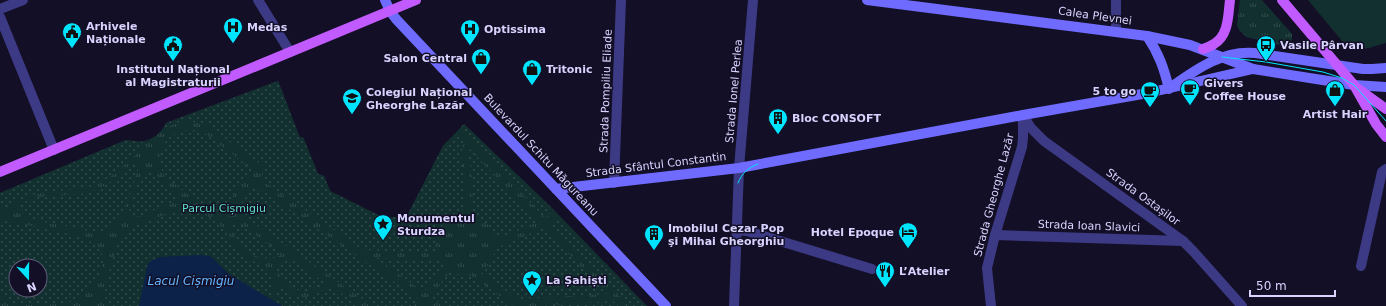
<svg xmlns="http://www.w3.org/2000/svg" width="1386" height="306" font-family="'DejaVu Sans',sans-serif">
<defs>
<pattern id="grass-tufts" width="24" height="20" patternUnits="userSpaceOnUse"><rect width="24" height="20" fill="#12302f"/><path d="M3 7l-1-3M5 7V3M7 7l1-3M15 17l-1-3M17 17v-4M19 17l1-3" fill="none" stroke="#344d4e"/></pattern>
<pattern id="garden-dots" width="8" height="8" patternUnits="userSpaceOnUse"><rect width="8" height="8" fill="#12302f"/><path d="M2 2h.1M6 6h.1" fill="none" stroke="#344d4e" stroke-width="1.8" stroke-linecap="round"/></pattern>
</defs>
<rect width="100%" height="100%" fill="#130f26"/>
<g fill="url(#grass-tufts)" fill-rule="evenodd">
<polygon points="1240,0 1262,0 1292,34 1292,40 1281,45 1246,37 1239,30 1237,25"/>
<path d="M278,81L300,138L303,137L318,174L324,176L330,191L384,218L407,216L443,146L464,124L554,210L647,306H0V193L126,140C143,145 158,139 166,123ZM16,266H40V290H16Z"/>
</g>
<g fill="url(#garden-dots)" fill-rule="evenodd">
<path d="M278,81L300,138L303,137L318,174L324,176L330,191L384,218L407,216L443,146L456,133L464,143L461,154L465,181L464,215C446,216 431,234 436,253L363,250L259,178L266,168L205,124L187,121L179,122L164,129L166,123Z"/>
<polygon points="464,124 554,210 545,218 463,131 461,127"/>
<path d="M188,130H196L207,135L252,169L221,213L218,214C206,206 169,183 163,173C159,164 159,154 163,146C168,136 178,131 188,130Z"/>
<polygon points="126,140 143,142 142,147 138,153 110,177 90,187 78,189 45,192 32,195 0,209 0,193"/>
<path d="M470,149L538,222L495,240C493,227 484,219 472,216L473,181L468,155Z"/>
<path d="M137,164L139,167C134,181 122,226 106,230C92,234 74,227 60,225C47,222 30,221 20,212V206C33,192 67,197 86,193C104,189 118,176 133,165Z"/>
<path d="M148,171C156,173 161,184 167,189C171,193 177,195 179,200L140,216L135,217L131,216L129,213C133,199 136,179 148,171Z"/>
<polygon points="254,185 419,299 414,306 373,306 236,211"/>
<path d="M186,209C198,208 218,221 225,231C230,239 234,247 241,254C249,261 263,263 268,272C274,281 272,289 271,299L229,274L210,256L201,255L147,267L139,306H107C106,301 105,296 105,291C106,280 117,242 123,234C130,225 173,212 186,209Z"/>
<polygon points="559,216 647,306 629,306 550,224"/>
<path d="M0,221C17,222 35,227 51,230C60,232 89,240 95,244C116,262 91,292 73,301C64,305 26,306 16,304C10,302 5,299 0,295ZM16,266H40V290H16Z"/>
<path d="M232,223L240,224L277,250L280,253L279,256C257,266 232,244 232,223Z"/>
<path d="M544,228L607,294L518,299L479,272C489,266 494,259 496,248Z"/>
<polygon points="375,258 440,261 444,265 424,292"/>
<path d="M288,259L292,260L324,282C319,286 314,291 307,291C294,293 276,277 276,264Z"/>
<polygon points="450,271 455,274 470,275 514,306 444,306 431,297"/>
<path d="M331,286L359,306H282L277,303V292L281,288C286,288 290,293 295,295C312,303 317,291 331,286Z"/>
<polygon points="613,301 618,306 539,306"/>
</g>
<path fill="#12302f" d="M1308,0H1386V43C1367,48 1360,54 1342,41Z"/>
<polygon fill="#0c2248" points="201,255 210,256 229,274 282,306 139,306 147,267 149,262 160,257"/>
<g fill="none" stroke-linecap="round" stroke-linejoin="round">
<g stroke="#3d3a85" stroke-width="10">
<polyline points="258,0 290,52"/>
<polyline points="0,9 23,0"/>
<polyline points="0,17 54,150"/>
<polyline points="1116,31 1116,0"/>
<polyline points="1023,115 1031,128 1044,141 1183,241 1193,251 1242,306"/>
<polyline points="614,183 621,0"/>
<polyline points="736,230 747,231 872,269"/>
<polyline points="995,235 1183,241"/>
<polyline points="1361,266 1382,172 1386,169"/>
<polyline points="734,306 739,168 753,0"/>
<polyline points="991,306 987,268 995,235 1022,147 1023,138 1023,115"/>
</g>
<g stroke="#6f6bff" stroke-width="10">
<polyline points="385,0 390,11 396,19 666,306"/>
<polyline points="867,0 1147,36 1190,45 1253,69 1354,85 1386,87"/>
<path d="M1147,36C1159,54 1164,68 1169,89"/>
<path d="M1174,85C1198,68 1224,50 1255,53L1363,69H1372L1386,68"/>
<polyline points="556,189 739,168 1023,115 1148,93 1253,69"/>
</g>
<g stroke="#c25bff" stroke-width="10">
<polyline points="1282,0 1354,85 1376,124 1386,137"/>
<path d="M1203,49C1206,48 1211,46 1214,44C1229,35 1228,15 1230,0"/>
<polyline points="1357,88 1386,109"/>
<polyline points="0,172 416,0"/>
</g>
<g stroke="#00e5ff" stroke-width="1">
<polyline points="1222,57 1266,62 1323,72 1342,78 1354,85 1386,121"/>
<path d="M738,183C742,173 748,168 758,164"/>
</g>
</g>
<defs>
<symbol id="hospital-pin" viewBox="-11 -11 22 30"><path d="M0 17L-7.5 6A9.5 9.5 0 1 1 7.5 6Z" fill="#00e5ff" stroke="#130f26"/><path d="M-5-5h3v3.5h4V-5h3V5h-3V1.5h-4V5h-3Z" fill="#111"/></symbol>
<symbol id="civic-pin" viewBox="-11 -11 22 30"><path d="M0 17L-7.5 6A9.5 9.5 0 1 1 7.5 6Z" fill="#00e5ff" stroke="#130f26"/><path d="M-.6-6.5H3V-4.5H.6V-3L4-1V1h2V6H-6V1h2V-1L-.6-3ZM-1.2 2.5V6h2.4V2.5Z" fill="#111"/></symbol>
<symbol id="bus-pin" viewBox="-11 -11 22 30"><path d="M0 17L-7.5 6A9.5 9.5 0 1 1 7.5 6Z" fill="#00e5ff" stroke="#130f26"/><path d="M-5-6H5V4H4V6H2V4H-2V6H-4V4H-5ZM-3.5-4V0h7V-4ZM-3.5 1.2v1.5H-2V1.2ZM2 1.2v1.5H3.5V1.2Z" fill="#111"/></symbol>
<symbol id="shop-pin" viewBox="-11 -11 22 30"><path d="M0 17L-7.5 6A9.5 9.5 0 1 1 7.5 6Z" fill="#00e5ff" stroke="#130f26"/><path d="M-5-2.5h2.3a2.7 3.5 0 0 1 5.4 0H5L5.5 6h-11ZM-1.5-2.5h3a1.5 2.3 0 0 0-3 0Z" fill="#111"/></symbol>
<symbol id="cafe-pin" viewBox="-11 -11 22 30"><path d="M0 17L-7.5 6A9.5 9.5 0 1 1 7.5 6Z" fill="#00e5ff" stroke="#130f26"/><path d="M-5.5-4.5H6V0H3Q3 3.5 0 3.5H-2.5Q-5.5 3.5-5.5 0ZM3-3.2v2h1.7v-2ZM-6 4.5H4V6H-6Z" fill="#111"/></symbol>
<symbol id="school-pin" viewBox="-11 -11 22 30"><path d="M0 17L-7.5 6A9.5 9.5 0 1 1 7.5 6Z" fill="#00e5ff" stroke="#130f26"/><path d="M0-5L7-2L0 1L-7-2ZM-4 1L0 2.5L4 1V4Q0 6-4 4Z" fill="#111"/></symbol>
<symbol id="building-pin" viewBox="-11 -11 22 30"><path d="M0 17L-7.5 6A9.5 9.5 0 1 1 7.5 6Z" fill="#00e5ff" stroke="#130f26"/><path d="M-4-6H4V6H1V3H-1V6H-4ZM-2.5-4.3h1.7v1.8h-1.7ZM.8-4.3h1.7v1.8H.8ZM-2.5-1h1.7V.8h-1.7ZM.8-1h1.7V.8H.8Z" fill="#111"/></symbol>
<symbol id="sight-pin" viewBox="-11 -11 22 30"><path d="M0 17L-7.5 6A9.5 9.5 0 1 1 7.5 6Z" fill="#00e5ff" stroke="#130f26"/><path d="M0-6L1.8-2.2L6-1.7L2.9 1.2L3.7 5.4L0 3.3L-3.7 5.4L-2.9 1.2L-6-1.7L-1.8-2.2Z" fill="#111"/></symbol>
<symbol id="hotel-pin" viewBox="-11 -11 22 30"><path d="M0 17L-7.5 6A9.5 9.5 0 1 1 7.5 6Z" fill="#00e5ff" stroke="#130f26"/><path d="M-6-4.5h1.5V1H6V5H4.5V3h-9V5H-6ZM-4 0a1.8 1.8 0 1 1 3.6 0ZM.5 0V-2.5h3Q6-2.5 6 0Z" fill="#111"/></symbol>
<symbol id="restaurant-pin" viewBox="-11 -11 22 30"><path d="M0 17L-7.5 6A9.5 9.5 0 1 1 7.5 6Z" fill="#00e5ff" stroke="#130f26"/><path d="M-5-6h1v4h1v-4h1v4h1v-4h1v5L-1.5 .5V6h-2V.5L-5-1ZM5-6V6H3V1.5H1.5Q1.5-4 5-6Z" fill="#111"/></symbol>
</defs>
<g fill-rule="evenodd">
<use href="#hospital-pin" x="222" y="16" width="22" height="30"/>
<use href="#hospital-pin" x="459" y="18" width="22" height="30"/>
<use href="#civic-pin" x="61" y="21" width="22" height="30"/>
<use href="#civic-pin" x="162" y="34" width="22" height="30"/>
<use href="#bus-pin" x="1255" y="34" width="22" height="30"/>
<use href="#shop-pin" x="470" y="47" width="22" height="30"/>
<use href="#shop-pin" x="521" y="58" width="22" height="30"/>
<use href="#cafe-pin" x="1179" y="78" width="22" height="30"/>
<use href="#shop-pin" x="1324" y="79" width="22" height="30"/>
<use href="#cafe-pin" x="1139" y="80" width="22" height="30"/>
<use href="#school-pin" x="341" y="87" width="22" height="30"/>
<use href="#building-pin" x="767" y="107" width="22" height="30"/>
<use href="#sight-pin" x="372" y="213" width="22" height="30"/>
<use href="#hotel-pin" x="897" y="221" width="22" height="30"/>
<use href="#building-pin" x="643" y="223" width="22" height="30"/>
<use href="#restaurant-pin" x="874" y="260" width="22" height="30"/>
<use href="#sight-pin" x="521" y="269" width="22" height="30"/>
</g>
<g text-anchor="middle" dominant-baseline="central" stroke-width="3" stroke-linejoin="round" paint-order="stroke">
<g font-size="11" fill="#d9d4ff" stroke="#130f26">
<text transform="translate(1095 16) rotate(8)">Calea Plevnei</text>
<text transform="translate(606 91) rotate(-88)">Strada Pompiliu Eliade</text>
<text transform="translate(734 91) rotate(-85)">Strada Ionel Perlea</text>
<text transform="translate(541 155) rotate(47)">Bulevardul Schitu Măgureanu</text>
<text transform="translate(656 165) rotate(-7)">Strada Sfântul Constantin</text>
<text transform="translate(994 195) rotate(-75)">Strada Gheorghe Lazăr</text>
<text transform="translate(1143 197) rotate(36)">Strada Ostașilor</text>
<text transform="translate(1089 226) rotate(2)">Strada Ioan Slavici</text>
</g>
<g font-size="11" font-weight="bold" fill="#d9d4ff" stroke="#130f26" text-anchor="start">
<text x="86" y="26">Arhivele<tspan x="86" dy="13">Naționale</tspan></text>
<text x="247" y="27">Medas</text>
<text x="484" y="29">Optissima</text>
<text x="1280" y="45">Vasile Pârvan</text>
<text x="467" y="58" text-anchor="end">Salon Central</text>
<text x="173" y="69" text-anchor="middle">Institutul Național<tspan x="173" dy="13">al Magistraturii</tspan></text>
<text x="546" y="69">Tritonic</text>
<text x="1204" y="83">Givers<tspan x="1204" dy="13">Coffee House</tspan></text>
<text x="1136" y="91" text-anchor="end">5 to go</text>
<text x="366" y="92">Colegiul Național<tspan x="366" dy="13">Gheorghe Lazăr</tspan></text>
<text x="1335" y="114" text-anchor="middle">Artist Hair</text>
<text x="792" y="118">Bloc CONSOFT</text>
<text x="397" y="218">Monumentul<tspan x="397" dy="13">Sturdza</tspan></text>
<text x="668" y="228">Imobilul Cezar Pop<tspan x="668" dy="13">şi Mihai Gheorghiu</tspan></text>
<text x="894" y="232" text-anchor="end">Hotel Epoque</text>
<text x="899" y="271">L’Atelier</text>
<text x="546" y="280">La Șahiști</text>
</g>
<g font-size="11" fill="#5fe0c0" stroke="#130f26">
<text x="224" y="208">Parcul Cișmigiu</text>
</g>
<g font-size="12" font-style="italic" fill="#62b6ff" stroke="#130f26">
<text x="191" y="281">Lacul Cișmigiu</text>
</g>
</g>
<g transform="translate(28 278) rotate(159)"><circle r="19" fill="#130f26" stroke="#625e7d"/>
<path d="M0-3L7 15L0 10L-7 15Z" fill="#00e5ff"/>
<text y="-6" font-size="11" font-weight="bold" text-anchor="middle" fill="#d9d4ff">N</text>
</g>
<path d="M1250 290v6h85v-6" fill="none" stroke="#d9d4ff" stroke-width="2"/>
<text x="1256" y="290" font-size="12" fill="#d9d4ff" stroke="#130f26" stroke-width="3" paint-order="stroke">50 m</text>
</svg>
